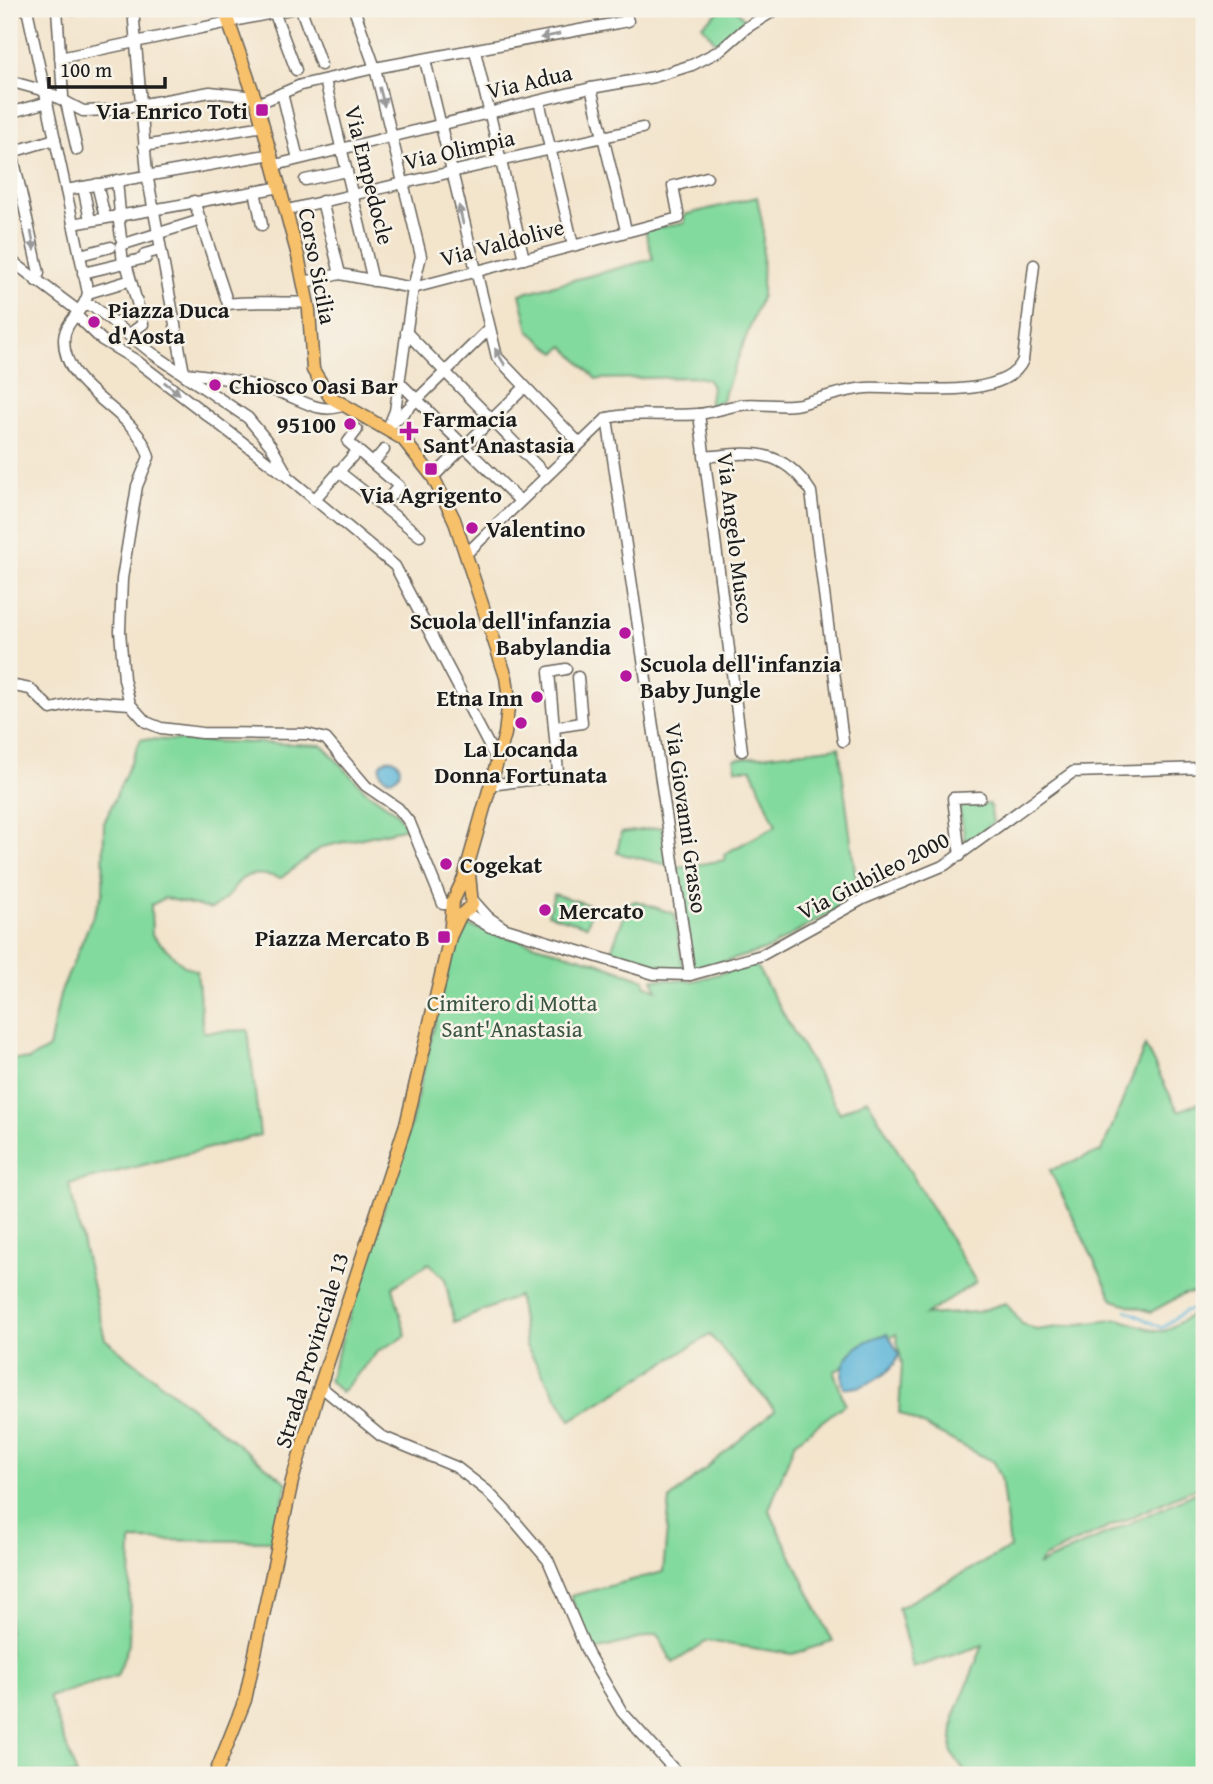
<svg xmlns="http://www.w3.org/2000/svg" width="1213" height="1784" font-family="'Gentium Book Plus',serif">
<rect width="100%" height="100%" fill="#f7f3e8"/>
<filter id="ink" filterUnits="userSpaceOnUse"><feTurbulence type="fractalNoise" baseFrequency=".0143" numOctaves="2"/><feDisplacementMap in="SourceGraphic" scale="14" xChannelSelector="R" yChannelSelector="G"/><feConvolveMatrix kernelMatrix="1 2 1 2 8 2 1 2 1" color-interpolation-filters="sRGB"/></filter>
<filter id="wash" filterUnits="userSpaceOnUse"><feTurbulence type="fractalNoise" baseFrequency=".00686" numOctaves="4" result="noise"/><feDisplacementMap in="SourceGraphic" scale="28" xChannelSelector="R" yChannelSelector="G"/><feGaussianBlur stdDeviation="1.57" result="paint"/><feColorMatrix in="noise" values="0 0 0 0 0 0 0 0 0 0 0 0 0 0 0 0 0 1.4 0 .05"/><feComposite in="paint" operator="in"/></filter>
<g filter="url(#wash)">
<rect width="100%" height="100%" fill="#f3e4cc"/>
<g fill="#83da9e" stroke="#507b5d" stroke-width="2">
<polygon points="722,9 736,9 745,20 716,43 702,25"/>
<polygon points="757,197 763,227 762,295 722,400 709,408 712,387 708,380 698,377 596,379 564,346 556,353 529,331 520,294 653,259 645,230 685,223 684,215"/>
<path d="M141,739L322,745L365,790L396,812L407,828L322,847L281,878C228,865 245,891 211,909L165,898L151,905L152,935L184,966L197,971L203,1032L248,1030L260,1135L69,1184L105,1339L287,1483L274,1541L131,1540L129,1644L117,1676L49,1697L77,1775H9V1058L28,1060L49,1048L60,994L103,892L104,823Z"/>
<polygon points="839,747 858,896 768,949 696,970 691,964 677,868 725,860 724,854 776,826 752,769 736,769 734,759"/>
<polygon points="990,804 993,823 966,846 959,806"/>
<polygon points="662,827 668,865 617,853 621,833"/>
<polygon points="554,894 593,906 587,926 548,914"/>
<polygon points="636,901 675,914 683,970 656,970 609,956 629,903"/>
<polygon points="459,923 596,962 645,980 645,985 657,990 653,979 693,981 755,964 840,1113 867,1099 976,1282 925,1315 977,1312 1006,1303 1022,1324 1036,1330 1119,1319 1156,1331 1165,1331 1190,1316 1204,1313 1204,1484 1070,1545 1044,1558 1037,1566 1204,1489 1204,1775 967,1775 951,1751 954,1717 983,1645 913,1668 898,1608 1010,1548 1001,1477 994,1462 899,1413 902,1364 896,1334 834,1372 845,1404 795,1442 769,1510 833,1642 793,1654 707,1641 673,1663 657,1634 592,1651 571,1596 663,1572 670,1499 775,1410 710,1335 571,1420 526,1346 518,1296 454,1323 445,1279 429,1263 393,1287 406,1336 378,1351 341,1393 329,1380 410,1127"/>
<polygon points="1145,1046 1178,1111 1204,1101 1204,1292 1184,1294 1151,1312 1113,1300 1050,1170 1102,1151"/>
</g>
<g fill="#5cb5d9" stroke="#3c687a" stroke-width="2">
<circle cx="390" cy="769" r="10"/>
<path d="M888,1334L899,1354C894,1373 863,1390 844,1388C835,1358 859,1340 888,1334Z"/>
</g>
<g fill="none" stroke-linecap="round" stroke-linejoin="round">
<polyline stroke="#5cb5d9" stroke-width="2.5" points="1126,1310 1162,1328 1185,1311 1204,1307"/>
</g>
</g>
<g filter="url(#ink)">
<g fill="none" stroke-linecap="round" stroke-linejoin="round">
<defs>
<g id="minor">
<path d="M27,9L88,293C85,311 64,321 64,340C64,393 137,409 149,457L137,486L122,579L120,631L124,679L130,704L146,722L161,728L202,733L307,734L326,739L366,786L398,808L410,823L443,904H453"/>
<polyline points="57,9 63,96"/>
<path d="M133,9L147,174L184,373C215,375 245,383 275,391C299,397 317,415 342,406"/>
<polyline points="273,9 296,70"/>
<polyline points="301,9 321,65"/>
<polyline points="354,9 375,68 421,256 413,288 395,411 388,428"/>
<polyline points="75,10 79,9"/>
<polyline points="475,51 524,259"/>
<polyline points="60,58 291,9"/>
<polyline points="425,60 497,357 579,443"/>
<polyline points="325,80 373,281"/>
<polyline points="9,81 45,91 83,111 111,110 210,92 255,97"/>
<polyline points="591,88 626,230"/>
<polyline points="282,93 298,159"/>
<polyline points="539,101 573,245"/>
<polyline points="66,102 77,150"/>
<polyline points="257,104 301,85 375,68 628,21 624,9"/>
<polyline points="9,113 48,102"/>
<polyline points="144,146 264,126"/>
<polyline points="275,165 591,88 654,77 692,65 721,50 746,28 777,9"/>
<polyline points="117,180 120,214"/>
<polyline points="305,180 347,171"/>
<polyline points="97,184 105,217"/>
<polyline points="83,187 90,220"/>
<polyline points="66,190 272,154"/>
<polyline points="255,191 262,225"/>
<path d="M194,201L228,304C255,300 281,304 308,302"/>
<polyline points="322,201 340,274"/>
<polyline points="287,210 642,128"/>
<polyline points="118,214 121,238"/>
<polyline points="73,224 281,187"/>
<polyline points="80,255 111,247"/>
<polyline points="9,259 77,310"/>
<polyline points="126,263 143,324 128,335"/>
<polyline points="123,264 121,245 201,220"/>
<polyline points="83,273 146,258 145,254 160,250"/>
<polyline points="36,281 39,273 12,152 55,139"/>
<polyline points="304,282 340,274 413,288 679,218 673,186 707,177"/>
<polyline points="88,293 125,282"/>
<polyline points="83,306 93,306 152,353 248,418 271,446 286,472"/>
<polyline points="77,316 102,340 134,359 289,478 395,566 497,761"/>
<polyline points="406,332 546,475"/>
<polyline points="399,382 519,500"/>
<polyline points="699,414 742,751"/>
<polyline points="607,418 690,975"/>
<polyline points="391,425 489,329"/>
<polyline points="357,430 348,442 399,486 382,506"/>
<path d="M704,457C750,452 783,447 811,492L843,741"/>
<polyline points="373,463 384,450"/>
<polyline points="338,471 420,536"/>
<polyline points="433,477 525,387"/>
<polyline points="314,500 358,450"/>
<path d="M467,553L607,418C636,411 668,417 698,414C712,413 725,407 740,405C760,402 784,409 804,403C825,397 844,390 866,388C903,386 1005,403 1023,360L1034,265"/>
<polyline points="9,685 30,689 51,709 86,701 130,704"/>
<polyline points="556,727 582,723 578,677"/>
<polyline points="490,785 552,777 558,772 549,672 566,669"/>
<polyline points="960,856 953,798 980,797"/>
<polyline points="471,898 488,917 504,928"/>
<polyline points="465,912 490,927 506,929 654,974 690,975 762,955 863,899 945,865 1073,772 1204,768"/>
<polyline points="320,1386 381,1436 456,1467 487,1491 508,1513 548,1560 588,1654 622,1712 679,1775"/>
</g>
<g id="major">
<polyline points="224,9 257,104 298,256 309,310 313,370 330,397 403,439 433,477 454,519 506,677 509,699 505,734 464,878 453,901 450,937"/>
<polyline points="215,1775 245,1700 292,1481 320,1386 407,1121 450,937 460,916 472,905 469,874"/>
</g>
</defs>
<use href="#minor" stroke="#67625a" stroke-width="13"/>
<use href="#major" stroke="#67625a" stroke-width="15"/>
<use href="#minor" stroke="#fff" stroke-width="10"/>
<use href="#major" stroke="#f7c06b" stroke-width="12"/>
</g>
<defs><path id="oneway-solid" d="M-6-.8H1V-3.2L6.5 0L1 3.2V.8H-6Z" transform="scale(1.75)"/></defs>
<g fill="#999">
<use href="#oneway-solid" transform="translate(550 36) rotate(169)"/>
<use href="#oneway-solid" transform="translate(382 97) rotate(76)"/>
<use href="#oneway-solid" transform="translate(461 215) rotate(-103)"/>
<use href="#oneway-solid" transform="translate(33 241) rotate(79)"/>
<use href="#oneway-solid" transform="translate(500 357) rotate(-121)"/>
<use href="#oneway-solid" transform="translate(172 388) rotate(38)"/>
</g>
</g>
<g fill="#b5179e" stroke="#f7f3e8" stroke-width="2.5">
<rect x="255" y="103" width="14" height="14" rx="3.5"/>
<circle cx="94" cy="322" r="7"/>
<circle cx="215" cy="385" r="7"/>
<circle cx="350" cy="424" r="7"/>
<path d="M405.5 420.5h7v7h7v7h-7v7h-7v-7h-7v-7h7z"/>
<rect x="424" y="462" width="14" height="14" rx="3.5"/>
<circle cx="472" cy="528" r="7"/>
<circle cx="625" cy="633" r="7"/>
<circle cx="626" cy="676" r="7"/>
<circle cx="537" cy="697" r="7"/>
<circle cx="521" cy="723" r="7"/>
<circle cx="446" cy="864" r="7"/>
<circle cx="545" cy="910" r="7"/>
<rect x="437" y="930" width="14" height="14" rx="3.5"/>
</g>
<g text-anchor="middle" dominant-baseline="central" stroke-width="5" stroke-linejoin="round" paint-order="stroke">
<g font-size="23" fill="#1c1c1c" stroke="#f7f3e8">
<text transform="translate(529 81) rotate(-13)">Via Adua</text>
<text transform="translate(459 149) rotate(-13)">Via Olimpia</text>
<text transform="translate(370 175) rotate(76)">Via Empedocle</text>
<text transform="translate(502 242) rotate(-15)">Via Valdolive</text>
<text transform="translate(318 266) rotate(79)">Corso Sicilia</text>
<text transform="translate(736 538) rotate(83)">Via Angelo Musco</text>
<text transform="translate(687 818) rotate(82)">Via Giovanni Grasso</text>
<text transform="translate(873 875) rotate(-27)">Via Giubileo 2000</text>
<text transform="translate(311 1350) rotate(-73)">Strada Provinciale 13</text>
</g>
<g font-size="23" font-weight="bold" fill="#1c1c1c" stroke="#f7f3e8" text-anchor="start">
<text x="248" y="110" text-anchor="end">Via Enrico Toti</text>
<text x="108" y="309">Piazza Duca<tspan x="108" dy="26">d'Aosta</tspan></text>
<text x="229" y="385">Chiosco Oasi Bar</text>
<text x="423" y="418">Farmacia<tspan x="423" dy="26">Sant'Anastasia</tspan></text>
<text x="336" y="424" text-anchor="end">95100</text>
<text x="431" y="494" text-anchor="middle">Via Agrigento</text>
<text x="486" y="528">Valentino</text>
<text x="611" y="620" text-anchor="end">Scuola dell'infanzia<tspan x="611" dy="26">Babylandia</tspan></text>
<text x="640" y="663">Scuola dell'infanzia<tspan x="640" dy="26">Baby Jungle</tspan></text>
<text x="523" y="697" text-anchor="end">Etna Inn</text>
<text x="521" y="748" text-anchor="middle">La Locanda<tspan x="521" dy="26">Donna Fortunata</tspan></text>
<text x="460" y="864">Cogekat</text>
<text x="559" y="910">Mercato</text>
<text x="430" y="937" text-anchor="end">Piazza Mercato B</text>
</g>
<g font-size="23" fill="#3b5543" stroke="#f7f3e8">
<text x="512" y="1002">Cimitero di Motta<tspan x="512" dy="26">Sant'Anastasia</tspan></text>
</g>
</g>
<rect width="1213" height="1784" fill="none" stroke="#f7f3e8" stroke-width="35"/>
<path d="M49 77v10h116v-10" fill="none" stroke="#1c1c1c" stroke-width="3.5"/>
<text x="60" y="77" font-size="21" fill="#1c1c1c" stroke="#f7f3e8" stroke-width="5" paint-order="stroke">100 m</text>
</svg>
